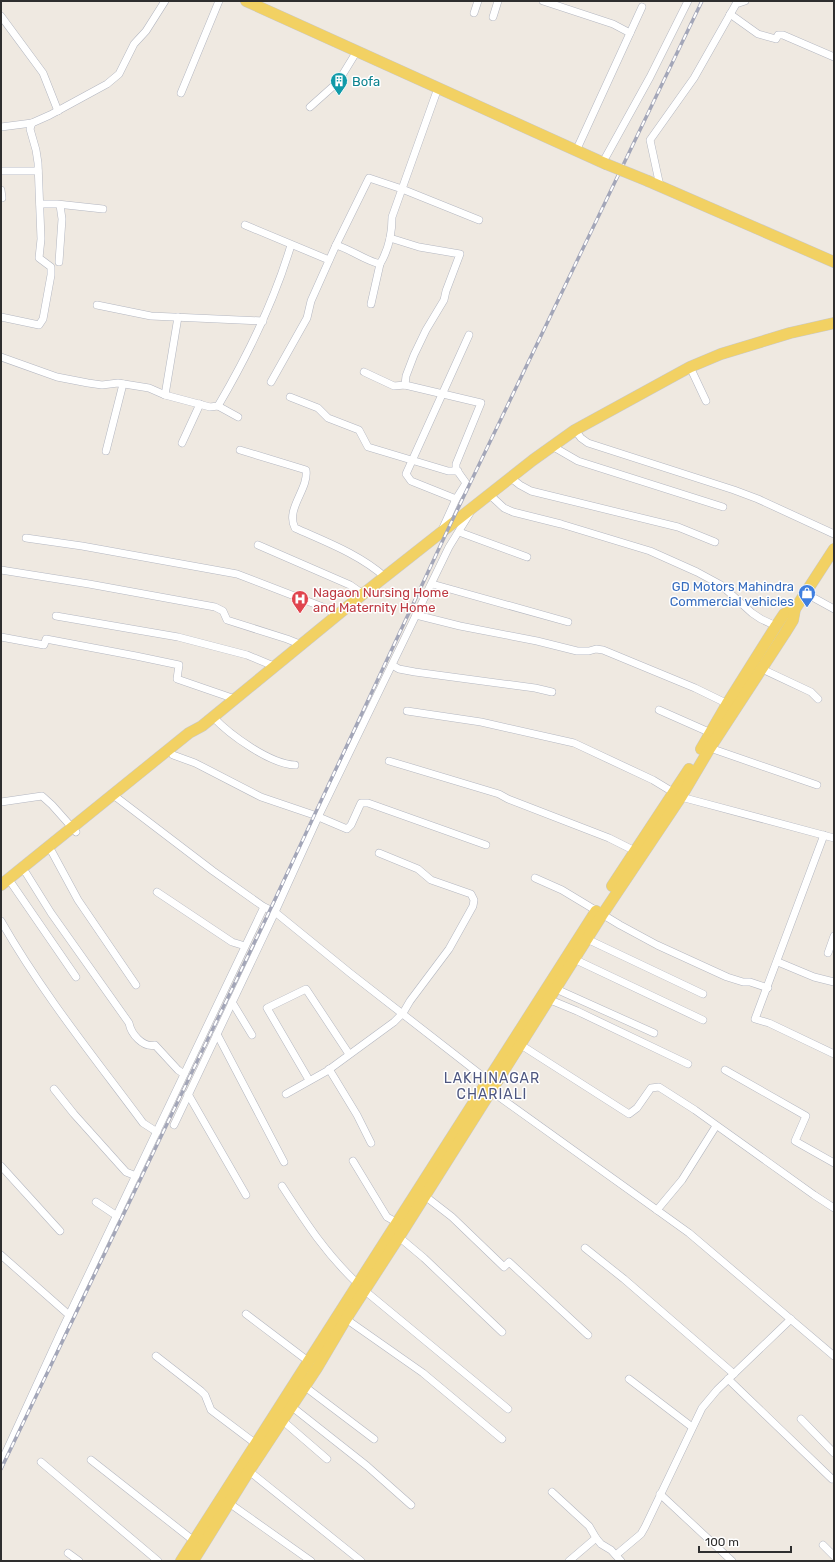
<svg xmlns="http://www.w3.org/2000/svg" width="835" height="1562" font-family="Rubik,sans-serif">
<rect width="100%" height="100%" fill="#efe9e1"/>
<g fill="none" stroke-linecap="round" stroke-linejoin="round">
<defs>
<g id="street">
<polyline points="543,1 613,24 630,33"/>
<polyline points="474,13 478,1"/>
<polyline points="730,14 758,34 776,39 778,35 783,35 834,57"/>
<polyline points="1,16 43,73 58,111"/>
<polyline points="493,17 498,1"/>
<polyline points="181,93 219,1"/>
<polyline points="310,107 338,82 357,51"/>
<polyline points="1,127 32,123"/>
<polyline points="576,151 642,7"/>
<polyline points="603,162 650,77 688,1"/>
<polyline points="1,171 38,171"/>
<polyline points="660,186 650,140 694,78 736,4 745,1"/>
<polyline points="1,190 2,198"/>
<polyline points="40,204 57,204 103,209"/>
<polyline points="245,225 329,260"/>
<polyline points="390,238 419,247 460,254 446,291 444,300 426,330 414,355 406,376 405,385"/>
<polyline points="336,245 369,178 402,189 479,220"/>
<polyline points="59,262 62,219 60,205"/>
<polyline points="371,304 380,264"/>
<polyline points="97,305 151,316 263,321"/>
<polyline points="1,317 39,325 43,319 51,275 51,267 39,258 41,239 38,163 36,150 30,129 32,123 50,115 107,84 119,74 134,44 146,31 165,1"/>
<path d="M1,357L57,377L88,383L102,385L118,383L149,388L165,395L210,407L218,406C248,355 274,302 291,245"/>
<polyline points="690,367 706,401"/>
<polyline points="364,372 394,386 405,385 481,403 456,464 456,469 466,483 456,499 442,530"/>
<path d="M271,382L307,318L311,301L336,245C352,250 364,260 380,264C389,249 392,233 392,217L438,88"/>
<polyline points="165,395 178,317"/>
<polyline points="290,397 318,408 328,418 359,430 368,447 448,471 458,471"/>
<polyline points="218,406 238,417"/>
<polyline points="575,430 581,438 588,443 734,490 758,499 834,534"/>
<polyline points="182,443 200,404"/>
<polyline points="552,446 578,461 723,507"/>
<path d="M240,450L306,470C309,489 285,509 295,528C326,542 359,554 385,577"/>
<polyline points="106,451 123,384"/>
<polyline points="511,478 520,485 531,491 678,527 715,542"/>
<polyline points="490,495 504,508 513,512 561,524 650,551 697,572 721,585 752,613 761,619 776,626"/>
<polyline points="456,499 411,481 406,474 469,335"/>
<polyline points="459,532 527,557"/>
<polyline points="26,538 82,546 237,574 328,609 336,616"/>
<polyline points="258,545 350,585 363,594"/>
<polyline points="1,570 89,584 215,607 223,611 227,620 287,639 302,645"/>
<polyline points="432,584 568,622"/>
<polyline points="805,593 834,609"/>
<polyline points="416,615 460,626 537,641 577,651 589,651 596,649 603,650 695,688 730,705"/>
<polyline points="56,616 178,637 247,655 276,667"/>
<polyline points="1,637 44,645 46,639 136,656 179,665 177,679 235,699"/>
<polyline points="392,665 399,669 415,672 535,688 552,692"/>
<polyline points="762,669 811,692 818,699"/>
<polyline points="659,710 711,733"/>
<polyline points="407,711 481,722 574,743 653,780 681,797 834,838"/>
<path d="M213,717C230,735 270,764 295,765"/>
<polyline points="710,748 817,785"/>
<polyline points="173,755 195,763 261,797 314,815 347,829 351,825 361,803 368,803 486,845"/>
<polyline points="389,761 499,794 508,799 609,838 635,851"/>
<polyline points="112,794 213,871 264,907 275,912 350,973 490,1082"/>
<polyline points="1,802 42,796 52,805 76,832"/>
<polyline points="824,835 755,1019 769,1023 834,1054"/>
<polyline points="52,852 78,900 136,985"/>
<path d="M26,873L51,913L129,1023C131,1034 143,1048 155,1045L178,1070L184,1074"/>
<polyline points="535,878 562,890 620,925 657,945 727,977 743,982 750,982 768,988"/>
<polyline points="12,884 76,977"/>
<polyline points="157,892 232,942 245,946"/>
<path d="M1,921C42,993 94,1057 143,1123L157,1132"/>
<polyline points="587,939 703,994"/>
<polyline points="828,953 834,936"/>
<polyline points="574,959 703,1020"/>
<polyline points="778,962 814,977 834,982"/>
<polyline points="556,989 654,1033"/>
<polyline points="548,999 577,1011 688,1064"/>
<polyline points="232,1002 252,1035"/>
<polyline points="217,1034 284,1162"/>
<polyline points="521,1045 629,1114 637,1108 651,1088 659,1087 695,1110 814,1195 834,1208"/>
<polyline points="329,1069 357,1115 371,1143"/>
<polyline points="725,1070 806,1116 795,1141 834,1163"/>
<polyline points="309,1080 267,1008 306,989 349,1054"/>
<polyline points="54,1089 74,1114 126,1172 136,1176"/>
<polyline points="491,1091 689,1233 834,1356"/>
<polyline points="188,1094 246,1195"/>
<polyline points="286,1094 327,1071 394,1022 403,1013 410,1001 449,949 473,906 474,900 471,894 431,880 418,869 379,853"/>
<polyline points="174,1125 275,912 319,815 449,547 470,513"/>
<polyline points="353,1161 387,1217 398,1223"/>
<polyline points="1,1166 60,1231"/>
<path d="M282,1186C306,1223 326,1254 359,1285"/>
<polyline points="425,1196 452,1217 504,1267 509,1262 588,1335"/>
<polyline points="96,1202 117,1216"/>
<polyline points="657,1210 682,1180 716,1126"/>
<polyline points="399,1237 424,1258 502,1332"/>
<polyline points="585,1248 624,1279 734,1374"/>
<polyline points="1,1255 69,1315"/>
<polyline points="364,1290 508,1409"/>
<polyline points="246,1314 308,1361"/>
<polyline points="346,1319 423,1373 502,1439"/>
<polyline points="156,1356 201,1391 205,1395 211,1410 256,1444"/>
<polyline points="629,1379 692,1427"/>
<polyline points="728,1379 832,1479"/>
<polyline points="304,1386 374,1439"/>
<polyline points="291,1406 367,1466 411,1505"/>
<polyline points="801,1419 834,1453"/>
<polyline points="283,1421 327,1459"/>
<polyline points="91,1460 194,1541"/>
<polyline points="41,1462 158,1561"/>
<polyline points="1,1463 61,1332 264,907"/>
<polyline points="249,1471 361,1561"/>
<polyline points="552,1492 589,1526 596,1538 601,1544 611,1550 621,1561"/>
<polyline points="660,1494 732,1561"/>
<polyline points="229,1503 311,1561"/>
<polyline points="823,1545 834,1556"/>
<polyline points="68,1553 79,1561"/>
<polyline points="616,1555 641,1534 645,1527 702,1408 717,1390 791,1319"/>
<polyline points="569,1561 596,1538"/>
</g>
<g id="primary">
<polyline points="246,1 606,164"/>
<polyline points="648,181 834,262"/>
<polyline points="701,749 727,704 776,626 784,614 795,609"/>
<polyline points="1,885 189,733 202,726 213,717 363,594 533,460 575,430 690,367 721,354 790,333 834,323"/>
<polyline points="612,886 689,769"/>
<polyline points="181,1561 596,911"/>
<polyline points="193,1561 249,1471 317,1368 346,1319 399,1237 602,915 681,797 710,748 785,633 793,620 795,609 834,549"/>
</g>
</defs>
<use href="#street" stroke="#b4b7c1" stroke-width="8"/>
<use href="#primary" stroke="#c9c9c9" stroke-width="12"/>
<use href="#street" stroke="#fff" stroke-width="7"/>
<use href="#primary" stroke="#f2d163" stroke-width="11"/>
<defs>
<polyline id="rail" points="1,1469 270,910 450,525 702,1"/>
</defs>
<use href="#rail" stroke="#a3a6b8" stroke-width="3.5"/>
<use href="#rail" stroke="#fff" stroke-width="2" stroke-dasharray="6" stroke-linecap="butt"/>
<defs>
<polyline id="primary-bridge" points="606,164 648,181"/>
</defs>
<use href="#primary-bridge" stroke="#c9c9c9" stroke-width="12" stroke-linecap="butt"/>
<use href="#primary-bridge" stroke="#f2d163" stroke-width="11"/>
</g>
<defs>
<symbol id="building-pin" viewBox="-11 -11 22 30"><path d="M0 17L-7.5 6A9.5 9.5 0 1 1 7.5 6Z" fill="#0f9aa8" stroke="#fff"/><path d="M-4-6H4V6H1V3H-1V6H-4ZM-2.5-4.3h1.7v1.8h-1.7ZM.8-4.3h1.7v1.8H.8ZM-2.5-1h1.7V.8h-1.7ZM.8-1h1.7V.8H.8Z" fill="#fff"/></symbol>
<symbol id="shop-pin" viewBox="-11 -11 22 30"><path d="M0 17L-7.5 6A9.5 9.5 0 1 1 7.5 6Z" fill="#3f7fe0" stroke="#fff"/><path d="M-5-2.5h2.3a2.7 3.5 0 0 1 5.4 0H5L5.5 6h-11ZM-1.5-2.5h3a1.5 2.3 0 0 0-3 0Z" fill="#fff"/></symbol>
<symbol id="hospital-pin" viewBox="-11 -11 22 30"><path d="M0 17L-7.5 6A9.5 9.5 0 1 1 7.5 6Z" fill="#e0444e" stroke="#fff"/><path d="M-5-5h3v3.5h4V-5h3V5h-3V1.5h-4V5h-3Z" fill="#fff"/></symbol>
</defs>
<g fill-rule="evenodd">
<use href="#building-pin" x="329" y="71" width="20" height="27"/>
<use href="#shop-pin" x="797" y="583" width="20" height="27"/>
<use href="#hospital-pin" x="290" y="589" width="20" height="27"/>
</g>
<g text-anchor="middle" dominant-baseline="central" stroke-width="3" stroke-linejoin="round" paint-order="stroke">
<g font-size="13" fill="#0d838f" stroke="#fff" text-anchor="start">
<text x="352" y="81">Bofa</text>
</g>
<g font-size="13" fill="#366cbe" stroke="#fff" text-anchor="end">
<text x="794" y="586">GD Motors Mahindra<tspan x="794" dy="15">Commercial vehicles</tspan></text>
</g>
<g font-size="13" fill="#be3a42" stroke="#fff" text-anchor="start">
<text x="313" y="592">Nagaon Nursing Home<tspan x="313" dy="15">and Maternity Home</tspan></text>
</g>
<g font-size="14" letter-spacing="1" fill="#4d5680" stroke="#fff">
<text x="492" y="1078">LAKHINAGAR<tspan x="492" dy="16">CHARIALI</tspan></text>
</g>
</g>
<rect width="835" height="1562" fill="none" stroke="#2e2e2e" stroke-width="4"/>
<path d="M699 1546v6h92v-6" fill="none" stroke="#2e2e2e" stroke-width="2"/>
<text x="705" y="1546" font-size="12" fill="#2e2e2e" stroke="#ffffff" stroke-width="3" paint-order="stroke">100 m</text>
</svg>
